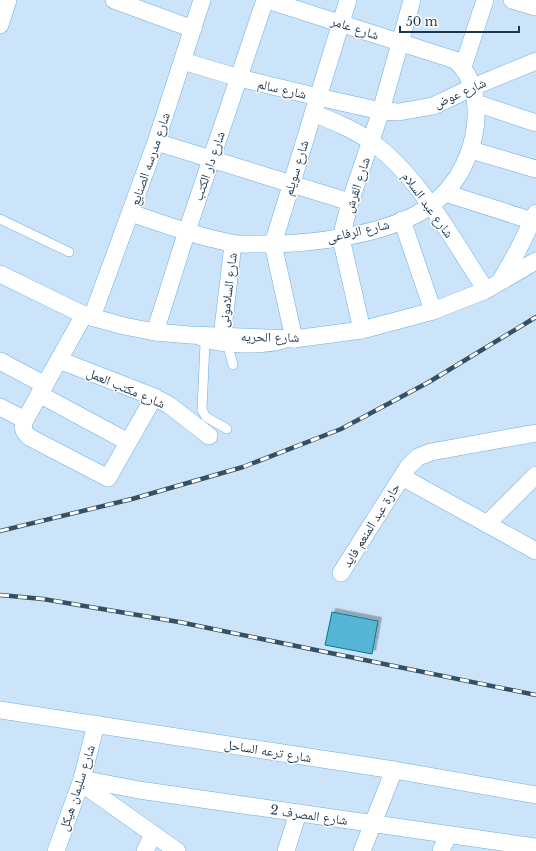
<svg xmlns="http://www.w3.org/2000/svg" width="536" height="851" font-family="'Libre Baskerville','Noto Naskh Arabic',serif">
<defs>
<filter id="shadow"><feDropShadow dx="3.5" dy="-3.5" stdDeviation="0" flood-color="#0004"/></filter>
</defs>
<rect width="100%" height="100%" fill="#cbe4f9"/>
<polygon fill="#56b4d4" stroke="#027998" filter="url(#shadow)" points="332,612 378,621 372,654 325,645"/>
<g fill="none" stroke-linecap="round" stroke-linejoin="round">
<defs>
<g id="service">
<polyline points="0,219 69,252"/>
<path d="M198,340C219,350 262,350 284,344"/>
<polyline points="205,343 202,410 206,417 227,429"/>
<polyline points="228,346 233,365"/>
</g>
<g id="minor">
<polyline points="114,0 193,29"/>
<polyline points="512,0 536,7"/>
<polyline points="0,25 8,0"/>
<polyline points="183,61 239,78 318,97 381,111 399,112 433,106 473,87 536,61"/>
<polyline points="463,67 485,0"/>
<polyline points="476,103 536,123"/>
<path d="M313,113C333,121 353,129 370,141C418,174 454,242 486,290"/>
<polyline points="156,142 350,202"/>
<polyline points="471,150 536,169"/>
<polyline points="445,193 533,221"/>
<path d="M131,213C164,224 198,237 232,243C240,245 249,244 256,244C306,245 390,236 431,205C454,188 468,163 474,135C479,110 476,77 455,60L267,0"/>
<polyline points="402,220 433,311"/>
<polyline points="0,274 84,315 124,326 155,332 190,335 294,339 362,330 433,311 486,290 536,261"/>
<polyline points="501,280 517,252 536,213"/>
<path d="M84,315L25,420C22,428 23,431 29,437L108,478L154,397"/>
<polyline points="92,317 156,142 202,0"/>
<polyline points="362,330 341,238 350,202 381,111 412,0"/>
<polyline points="155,332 187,231 265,0"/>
<polyline points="222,337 233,244"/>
<polyline points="294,339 273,244 348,0"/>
<polyline points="59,360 154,397 169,405 209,436"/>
<polyline points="0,361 45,385"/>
<polyline points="39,394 128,442"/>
<polyline points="0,407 25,420"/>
<polyline points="402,477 536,551"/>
<polyline points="487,524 536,475"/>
<polyline points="341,573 408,467 418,457 431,452 536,433"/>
<polyline points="0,710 394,770 536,795"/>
<polyline points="82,779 139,790 536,847"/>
<polyline points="81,783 177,851"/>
<polyline points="56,851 82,779 96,724"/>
<polyline points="145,851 153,834"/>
<polyline points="286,851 298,813"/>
<polyline points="362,851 394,770"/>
<polyline points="441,851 448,835"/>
</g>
</defs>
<use href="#service" stroke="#6daee1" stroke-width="10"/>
<use href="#minor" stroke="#6daee1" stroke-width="18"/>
<use href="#service" stroke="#fff" stroke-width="9"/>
<use href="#minor" stroke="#fff" stroke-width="17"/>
<defs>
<g id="rail">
<polyline points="0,531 132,499 243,467 341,429 429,382 536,317"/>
<polyline points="0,595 43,599 179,622 536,695"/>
</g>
</defs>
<use href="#rail" stroke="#355065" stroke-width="4.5"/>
<use href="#rail" stroke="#fff" stroke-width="3" stroke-dasharray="9" stroke-linecap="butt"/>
</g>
<g text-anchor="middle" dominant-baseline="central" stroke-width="3" stroke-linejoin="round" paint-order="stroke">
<g font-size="13" fill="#1d384d" stroke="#fff">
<text transform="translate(355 28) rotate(18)">شارع عامر</text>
<text transform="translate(282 89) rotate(13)">شارع سالم</text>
<text transform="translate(460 93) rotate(-24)">شارع عوض</text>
<text transform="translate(150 159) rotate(-71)">شارع مدرسه الصنايع</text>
<text transform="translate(209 166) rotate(-71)">شارع دار الكتب</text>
<text transform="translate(296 168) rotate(-73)">شارع سويلم</text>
<text transform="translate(357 185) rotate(-72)">شارع القرش</text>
<text transform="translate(428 205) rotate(54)">شارع عبد السلام</text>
<text transform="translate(358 231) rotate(-13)">شارع الرفاعى</text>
<text transform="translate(228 290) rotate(-83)">شارع السلامونى</text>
<text transform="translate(270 337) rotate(1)">شارع الحريه</text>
<text transform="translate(126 388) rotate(23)">شارع مكتب العمل</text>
<text transform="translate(371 525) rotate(-58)">حارة عبد المنعم فايد</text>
<text transform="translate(268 751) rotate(9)">شارع ترعه الساحل</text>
<text transform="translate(77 788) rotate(-72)">شارع سليمان هيكل</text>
<text transform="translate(309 815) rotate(8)">شارع المصرف 2</text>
</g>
</g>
<path d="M400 26v6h119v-6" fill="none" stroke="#1d384d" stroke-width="2"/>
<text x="406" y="26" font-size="12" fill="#1d384d" stroke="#ffffff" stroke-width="3" paint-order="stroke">50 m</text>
</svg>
